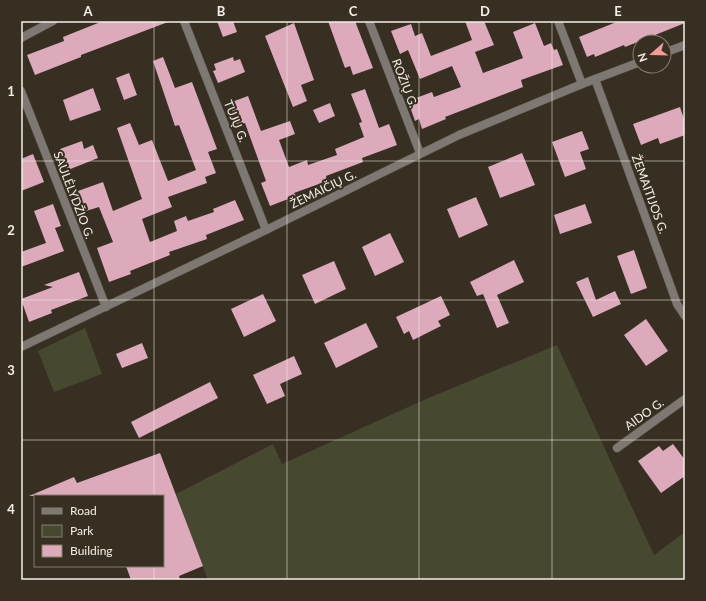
<svg xmlns="http://www.w3.org/2000/svg" width="706" height="601" font-family="Lato,sans-serif">
<rect width="100%" height="100%" fill="#373022"/>
<g fill="#464830">
<polygon points="85,328 102,374 54,392 38,351"/>
<polygon points="557,345 654,555 685,532 685,580 208,580 176,494 273,444 282,464 426,399"/>
</g>
<g fill="#dcaaba">
<polygon points="103,21 168,22 81,55 81,57 35,75 27,55 64,41 63,37"/>
<polygon points="217,21 233,21 237,32 223,37"/>
<polygon points="328,21 355,21 373,68 353,75 350,66 345,68"/>
<polygon points="465,21 484,21 494,45 475,52 483,73 523,58 513,32 535,23 544,46 551,43 554,50 557,49 563,65 521,80 523,87 445,117 446,119 422,129 419,119 415,121 409,104 418,100 416,98 432,92 434,97 461,87 452,66 420,79 408,50 400,54 391,31 411,24 415,36 422,33 431,56 472,40"/>
<polygon points="619,21 685,21 685,23 625,47 624,45 595,57 594,54 587,57 579,37"/>
<polygon points="294,23 314,80 301,85 307,101 293,107 265,36"/>
<polygon points="163,57 175,88 192,82 217,149 208,152 216,173 205,177 207,183 168,197 172,207 142,219 150,242 177,231 174,221 186,216 188,221 214,212 213,209 235,200 244,220 206,235 207,239 169,252 170,255 130,271 131,274 109,282 97,248 113,242 99,207 86,211 78,191 103,182 113,211 142,199 117,128 130,123 139,145 152,140 168,181 196,170 179,125 175,126 153,61"/>
<polygon points="233,57 234,61 240,59 245,72 218,83 213,71 216,70 214,64"/>
<polygon points="129,73 137,95 124,100 116,78"/>
<polygon points="93,88 101,110 70,121 63,100"/>
<polygon points="365,89 379,128 389,124 397,145 362,158 363,162 326,176 327,181 294,193 296,196 270,206 261,183 266,181 245,123 237,126 229,103 248,96 261,131 290,121 295,134 279,140 289,167 307,160 308,165 337,155 335,149 364,137 359,123 362,122 351,94"/>
<polygon points="330,103 335,116 319,123 313,110"/>
<polygon points="680,107 685,122 685,135 660,144 658,138 641,145 633,124"/>
<polygon points="582,131 589,149 580,152 586,169 565,177 552,142"/>
<polygon points="82,141 84,149 93,145 98,158 68,170 60,149"/>
<polygon points="522,153 535,185 500,198 488,167"/>
<polygon points="33,154 44,182 21,191 21,159"/>
<polygon points="476,197 488,225 459,238 447,209"/>
<polygon points="53,204 61,226 55,228 64,251 21,267 21,252 46,243 34,211"/>
<polygon points="585,204 592,223 560,234 554,215"/>
<polygon points="390,233 404,262 375,276 362,247"/>
<polygon points="634,250 647,288 631,294 617,256"/>
<polygon points="514,260 524,282 497,295 509,323 497,328 483,294 477,296 470,282"/>
<polygon points="334,261 346,289 315,304 302,275"/>
<polygon points="79,272 88,296 51,310 52,313 29,322 21,299 53,287 44,285"/>
<polygon points="588,277 596,300 615,291 621,304 593,317 576,282"/>
<polygon points="263,294 276,321 244,337 231,309"/>
<polygon points="441,296 450,315 438,321 441,326 413,340 409,331 404,334 396,317"/>
<polygon points="646,319 668,351 646,366 624,335"/>
<polygon points="366,323 378,347 336,368 324,343"/>
<polygon points="142,343 148,358 122,368 116,354"/>
<polygon points="294,356 302,374 280,384 285,396 267,404 253,375"/>
<polygon points="210,382 218,398 139,438 131,422"/>
<polygon points="673,444 685,460 685,476 661,493 638,461 659,446 663,451"/>
<polygon points="160,453 203,566 179,576 180,580 131,580 126,566 163,566 163,496 29,496 74,477 77,483"/>
</g>
<g fill="none" stroke-linecap="round" stroke-linejoin="round">
<defs>
<g id="minor">
<polyline points="184,21 266,230"/>
<polyline points="369,21 420,153"/>
<polyline points="558,21 582,84"/>
<polyline points="21,38 53,21"/>
<polyline points="664,53 685,45"/>
<polyline points="595,79 672,290 677,304 685,316"/>
<polyline points="21,91 106,307"/>
<polyline points="21,347 266,230 459,135 582,84 640,62"/>
<polyline points="617,448 685,399"/>
</g>
</defs>
<use href="#minor" stroke="#554f41" stroke-width="9"/>
<use href="#minor" stroke="#7e7872" stroke-width="8"/>
</g>
<path fill="none" stroke="#f4efe6" stroke-width="1" stroke-opacity="0.55" d="M154,21V496M287,21V580M419,21V580M552,21V580M21,161H685M21,300H685M21,440H685M154,566V580"/>
<g text-anchor="middle" dominant-baseline="central" stroke-width="4" stroke-linejoin="round" paint-order="stroke">
<g font-size="12" fill="#f4efe6" stroke="#373022">
<text transform="translate(405 83) rotate(69)">ROŽIŲ G.</text>
<text transform="translate(236 121) rotate(68)">TUJŲ G.</text>
<text transform="translate(323 189) rotate(-26)">ŽEMAIČIŲ G.</text>
<text transform="translate(650 194) rotate(70)">ŽEMAITIJOS G.</text>
<text transform="translate(74 195) rotate(69)">SAULĖLYDŽIO G.</text>
<text transform="translate(644 414) rotate(-36)">AIDO G.</text>
</g>
</g>
<rect width="706" height="601" fill="none" stroke="#373022" stroke-width="44"/>
<rect x="34" y="495" width="130" height="72" fill="#373022" stroke="#837c70"/>
<rect x="42" y="508" width="20" height="6" fill="#7e7872" stroke="#837c70"/>
<text x="70" y="515" font-size="12" fill="#f4efe6">Road</text>
<rect x="42" y="525" width="20" height="12" fill="#464830" stroke="#837c70"/>
<text x="70" y="535" font-size="12" fill="#f4efe6">Park</text>
<rect x="42" y="545" width="20" height="12" fill="#dcaaba" stroke="#837c70"/>
<text x="70" y="555" font-size="12" fill="#f4efe6">Building</text>
<g transform="translate(652 54) rotate(250)"><circle r="19" fill="#373022" stroke="#837c70"/>
<path d="M0-3L7 15L0 10L-7 15Z" fill="#f59b97"/>
<text y="-6" font-size="11" font-weight="bold" text-anchor="middle" fill="#f4efe6">N</text>
</g>
<rect x="22" y="22" width="662" height="557" fill="none" stroke="#f4efe6" stroke-width="1.5"/>
<g font-size="13" text-anchor="middle" font-weight="bold" fill="#f4efe6">
<text x="88" y="16">A</text>
<text x="221" y="16">B</text>
<text x="353" y="16">C</text>
<text x="485" y="16">D</text>
<text x="618" y="16">E</text>
<text x="11" y="96">1</text>
<text x="11" y="235">2</text>
<text x="11" y="375">3</text>
<text x="11" y="514">4</text>
</g>
</svg>
